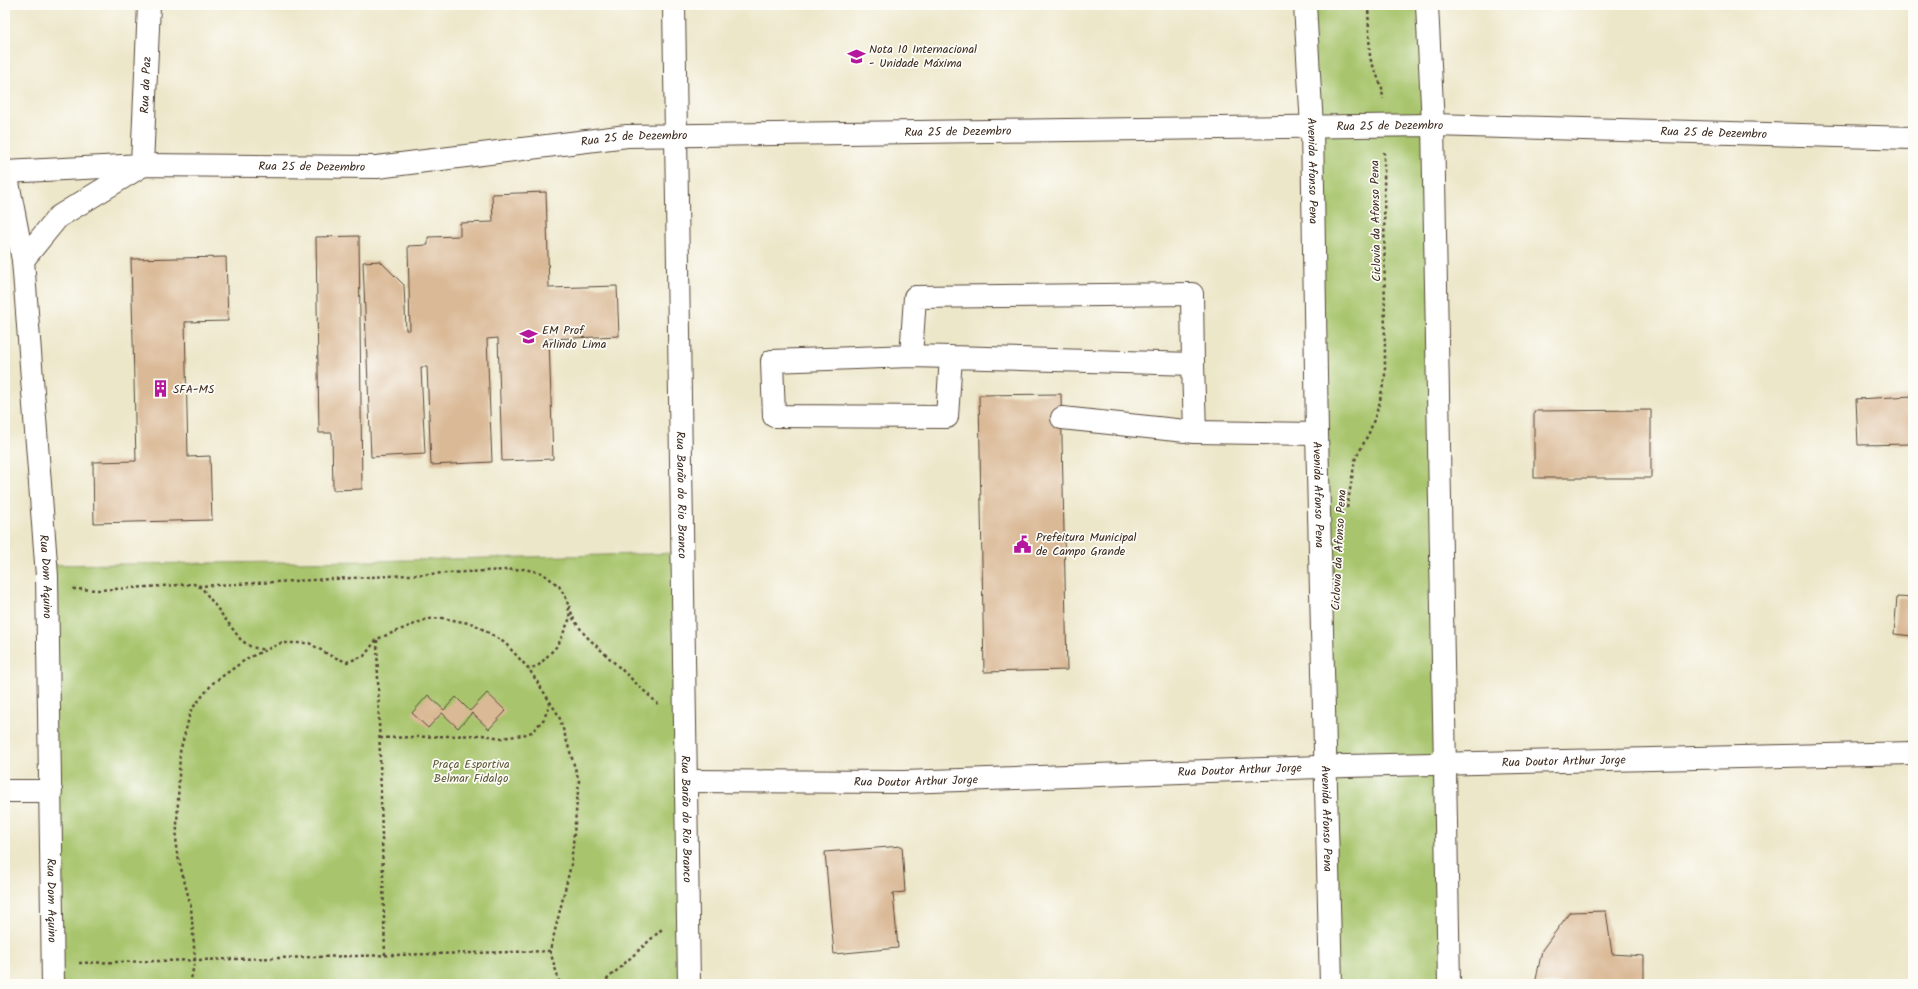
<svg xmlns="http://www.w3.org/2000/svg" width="1918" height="989" font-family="Kalam,sans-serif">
<rect width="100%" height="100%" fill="#fdfcf7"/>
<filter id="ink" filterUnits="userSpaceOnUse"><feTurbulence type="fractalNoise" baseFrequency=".025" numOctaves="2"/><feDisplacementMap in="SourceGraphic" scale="8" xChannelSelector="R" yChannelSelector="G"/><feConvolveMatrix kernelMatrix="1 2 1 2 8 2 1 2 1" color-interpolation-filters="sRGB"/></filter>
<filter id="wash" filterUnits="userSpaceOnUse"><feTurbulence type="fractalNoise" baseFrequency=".012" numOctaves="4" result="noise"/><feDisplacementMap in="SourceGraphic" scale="16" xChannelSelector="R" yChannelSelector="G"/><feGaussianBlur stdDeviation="0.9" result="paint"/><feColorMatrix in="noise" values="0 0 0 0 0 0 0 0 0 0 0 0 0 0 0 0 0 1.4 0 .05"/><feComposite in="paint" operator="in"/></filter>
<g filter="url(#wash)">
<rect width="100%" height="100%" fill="#ede7ca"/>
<g fill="#a8c56d" stroke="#727846">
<polygon points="1305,5 1427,5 1449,984 1331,984"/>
<polygon points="682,553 689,984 56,984 47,565 371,561"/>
</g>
<g id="blocks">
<g fill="#dab996">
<polygon points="546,192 549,288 617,286 619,336 549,339 553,459 502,461 498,338 487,339 492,462 431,465 427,367 421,367 425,454 371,457 363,262 380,261 404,285 406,330 410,330 408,246 428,245 428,237 460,236 460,223 493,222 492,194"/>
<polygon points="359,236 362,489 333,490 332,433 319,433 316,237"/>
<polygon points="226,257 228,321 185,322 188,457 210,456 212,520 94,523 93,462 136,461 131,259"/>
<polygon points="1061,394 1067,670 984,672 979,395"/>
<polygon points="1913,396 1913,460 1911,460 1911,444 1858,445 1856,399"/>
<polygon points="1651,410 1651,478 1534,478 1534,411"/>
<polygon points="1897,597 1913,598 1913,636 1894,634"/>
<polygon points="487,693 506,711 489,729 472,713 458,728 442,713 428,728 412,713 428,695 444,710 456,697 470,711"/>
<polygon points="902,846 905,892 893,893 898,948 834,954 825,852"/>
<polygon points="1606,911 1612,954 1644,956 1644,984 1535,984 1542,950 1570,912"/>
</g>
</g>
</g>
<g filter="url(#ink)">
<use href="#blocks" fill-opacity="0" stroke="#564638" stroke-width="1"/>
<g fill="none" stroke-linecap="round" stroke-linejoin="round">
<defs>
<g id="minor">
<path id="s1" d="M674,5L689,984"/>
<path id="s2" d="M142,165L149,5"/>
<path id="s3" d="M5,172L142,165L377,167L627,136L1433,125L1913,138"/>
<path id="s4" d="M6,172L23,260L47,576L53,984"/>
<polyline points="23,260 58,217 140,167"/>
<polyline points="911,356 915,297 1192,294 1193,364 951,357 911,356 772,361 774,416 947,417 951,357"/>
<polyline points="1193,364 1195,432"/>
<polyline points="1062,418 1195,432 1317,434"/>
<path id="s5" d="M686,781L904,782L1346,766L1913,753"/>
<polyline points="5,791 51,791"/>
</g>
<g id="major">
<path id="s6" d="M1305,5L1312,127L1317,434L1331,984"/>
<polyline points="1427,5 1433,125 1449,984"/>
</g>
</defs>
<use href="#minor" stroke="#564638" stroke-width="24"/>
<use href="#major" stroke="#564638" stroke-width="24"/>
<g stroke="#564638" stroke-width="2.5" stroke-dasharray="3 3" stroke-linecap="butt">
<polyline points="1368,5 1370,58 1382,88 1383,99"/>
<polyline points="1347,508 1355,460 1370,431 1379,405 1385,375 1384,152"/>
<polyline points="198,586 524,569 542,573 559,586 567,600 570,618 558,645 539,665 529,669"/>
<polyline points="73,589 98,590 194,584 202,588 241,640 251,647 265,650"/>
<polyline points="569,606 574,620 585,635 658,704"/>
<polyline points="377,640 385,956"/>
<polyline points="380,738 482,735 502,738 523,735 532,732 544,719 550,703"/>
<polyline points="79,963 550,951"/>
<polyline points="190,984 195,960 191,907 176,849 180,752 191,710 213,683 248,658 281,643 309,643 331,656 347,662 364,656 377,639 427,619 442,618 474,624 505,643 529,669 559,716 579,781 571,865 550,951 560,984"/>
<polyline points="602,984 662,929"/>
</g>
<use href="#minor" stroke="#fff" stroke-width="22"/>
<use href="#major" stroke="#fff" stroke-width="22"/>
</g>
</g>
<defs>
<symbol id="school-bare" viewBox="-9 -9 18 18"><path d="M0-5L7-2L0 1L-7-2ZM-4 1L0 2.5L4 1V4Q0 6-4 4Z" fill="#b5179e" stroke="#fdfcf7" stroke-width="2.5" paint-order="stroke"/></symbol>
<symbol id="building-bare" viewBox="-9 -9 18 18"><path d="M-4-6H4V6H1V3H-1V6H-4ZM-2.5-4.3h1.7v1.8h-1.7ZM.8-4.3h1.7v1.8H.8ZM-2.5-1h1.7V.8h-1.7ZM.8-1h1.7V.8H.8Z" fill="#b5179e" stroke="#fdfcf7" stroke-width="2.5" paint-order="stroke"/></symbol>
<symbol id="civic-bare" viewBox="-9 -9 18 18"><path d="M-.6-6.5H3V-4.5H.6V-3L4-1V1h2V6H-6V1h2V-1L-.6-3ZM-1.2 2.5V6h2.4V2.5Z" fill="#b5179e" stroke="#fdfcf7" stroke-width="2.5" paint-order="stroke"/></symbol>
</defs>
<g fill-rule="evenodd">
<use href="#school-bare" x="844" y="44" width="25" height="25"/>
<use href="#school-bare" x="516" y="324" width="25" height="25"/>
<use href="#building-bare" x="148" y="376" width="25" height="25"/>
<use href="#civic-bare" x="1010" y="532" width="25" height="25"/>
</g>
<g text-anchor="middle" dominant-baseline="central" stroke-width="3.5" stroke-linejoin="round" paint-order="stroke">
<g font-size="12" fill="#3b2a1e" stroke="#fdfcf7" text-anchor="start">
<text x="869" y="49">Nota 10 Internacional<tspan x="869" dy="14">- Unidade Máxima</tspan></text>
<text x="542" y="330">EM Prof<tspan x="542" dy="14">Arlindo Lima</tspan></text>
<text x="173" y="389">SFA-MS</text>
<text x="1036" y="537">Prefeitura Municipal<tspan x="1036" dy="14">de Campo Grande</tspan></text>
</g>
<g font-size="12" fill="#3b2a1e" stroke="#fdfcf7">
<text stroke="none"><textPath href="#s2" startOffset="80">Rua da Paz</textPath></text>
<text stroke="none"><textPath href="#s3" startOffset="1387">Rua 25 de Dezembro</textPath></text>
<text stroke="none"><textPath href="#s3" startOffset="955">Rua 25 de Dezembro</textPath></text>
<text stroke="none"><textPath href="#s3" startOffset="1711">Rua 25 de Dezembro</textPath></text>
<text stroke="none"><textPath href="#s3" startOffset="631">Rua 25 de Dezembro</textPath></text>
<text stroke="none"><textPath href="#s3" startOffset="307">Rua 25 de Dezembro</textPath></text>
<text stroke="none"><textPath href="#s6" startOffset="166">Avenida Afonso Pena</textPath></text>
<text transform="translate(1376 221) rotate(-91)">Ciclovia da Afonso Pena</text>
<text stroke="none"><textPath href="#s6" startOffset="490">Avenida Afonso Pena</textPath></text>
<text stroke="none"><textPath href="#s1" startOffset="490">Rua Barão do Rio Branco</textPath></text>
<text transform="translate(1339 550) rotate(-87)">Ciclovia da Afonso Pena</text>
<text stroke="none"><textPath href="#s4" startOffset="407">Rua Dom Aquino</textPath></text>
<text stroke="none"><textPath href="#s5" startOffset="878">Rua Doutor Arthur Jorge</textPath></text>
<text stroke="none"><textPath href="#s5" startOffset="554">Rua Doutor Arthur Jorge</textPath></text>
<text stroke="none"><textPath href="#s5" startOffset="230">Rua Doutor Arthur Jorge</textPath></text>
<text stroke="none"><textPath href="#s1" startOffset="814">Rua Barão do Rio Branco</textPath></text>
<text stroke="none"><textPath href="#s6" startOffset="814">Avenida Afonso Pena</textPath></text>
<text stroke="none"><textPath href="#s4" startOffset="731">Rua Dom Aquino</textPath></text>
</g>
<g font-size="12" fill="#5c5836" stroke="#fdfcf7">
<text x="471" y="764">Praça Esportiva<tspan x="471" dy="14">Belmar Fidalgo</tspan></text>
</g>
</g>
<rect width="1918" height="989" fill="none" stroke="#fdfcf7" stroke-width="20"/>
</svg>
